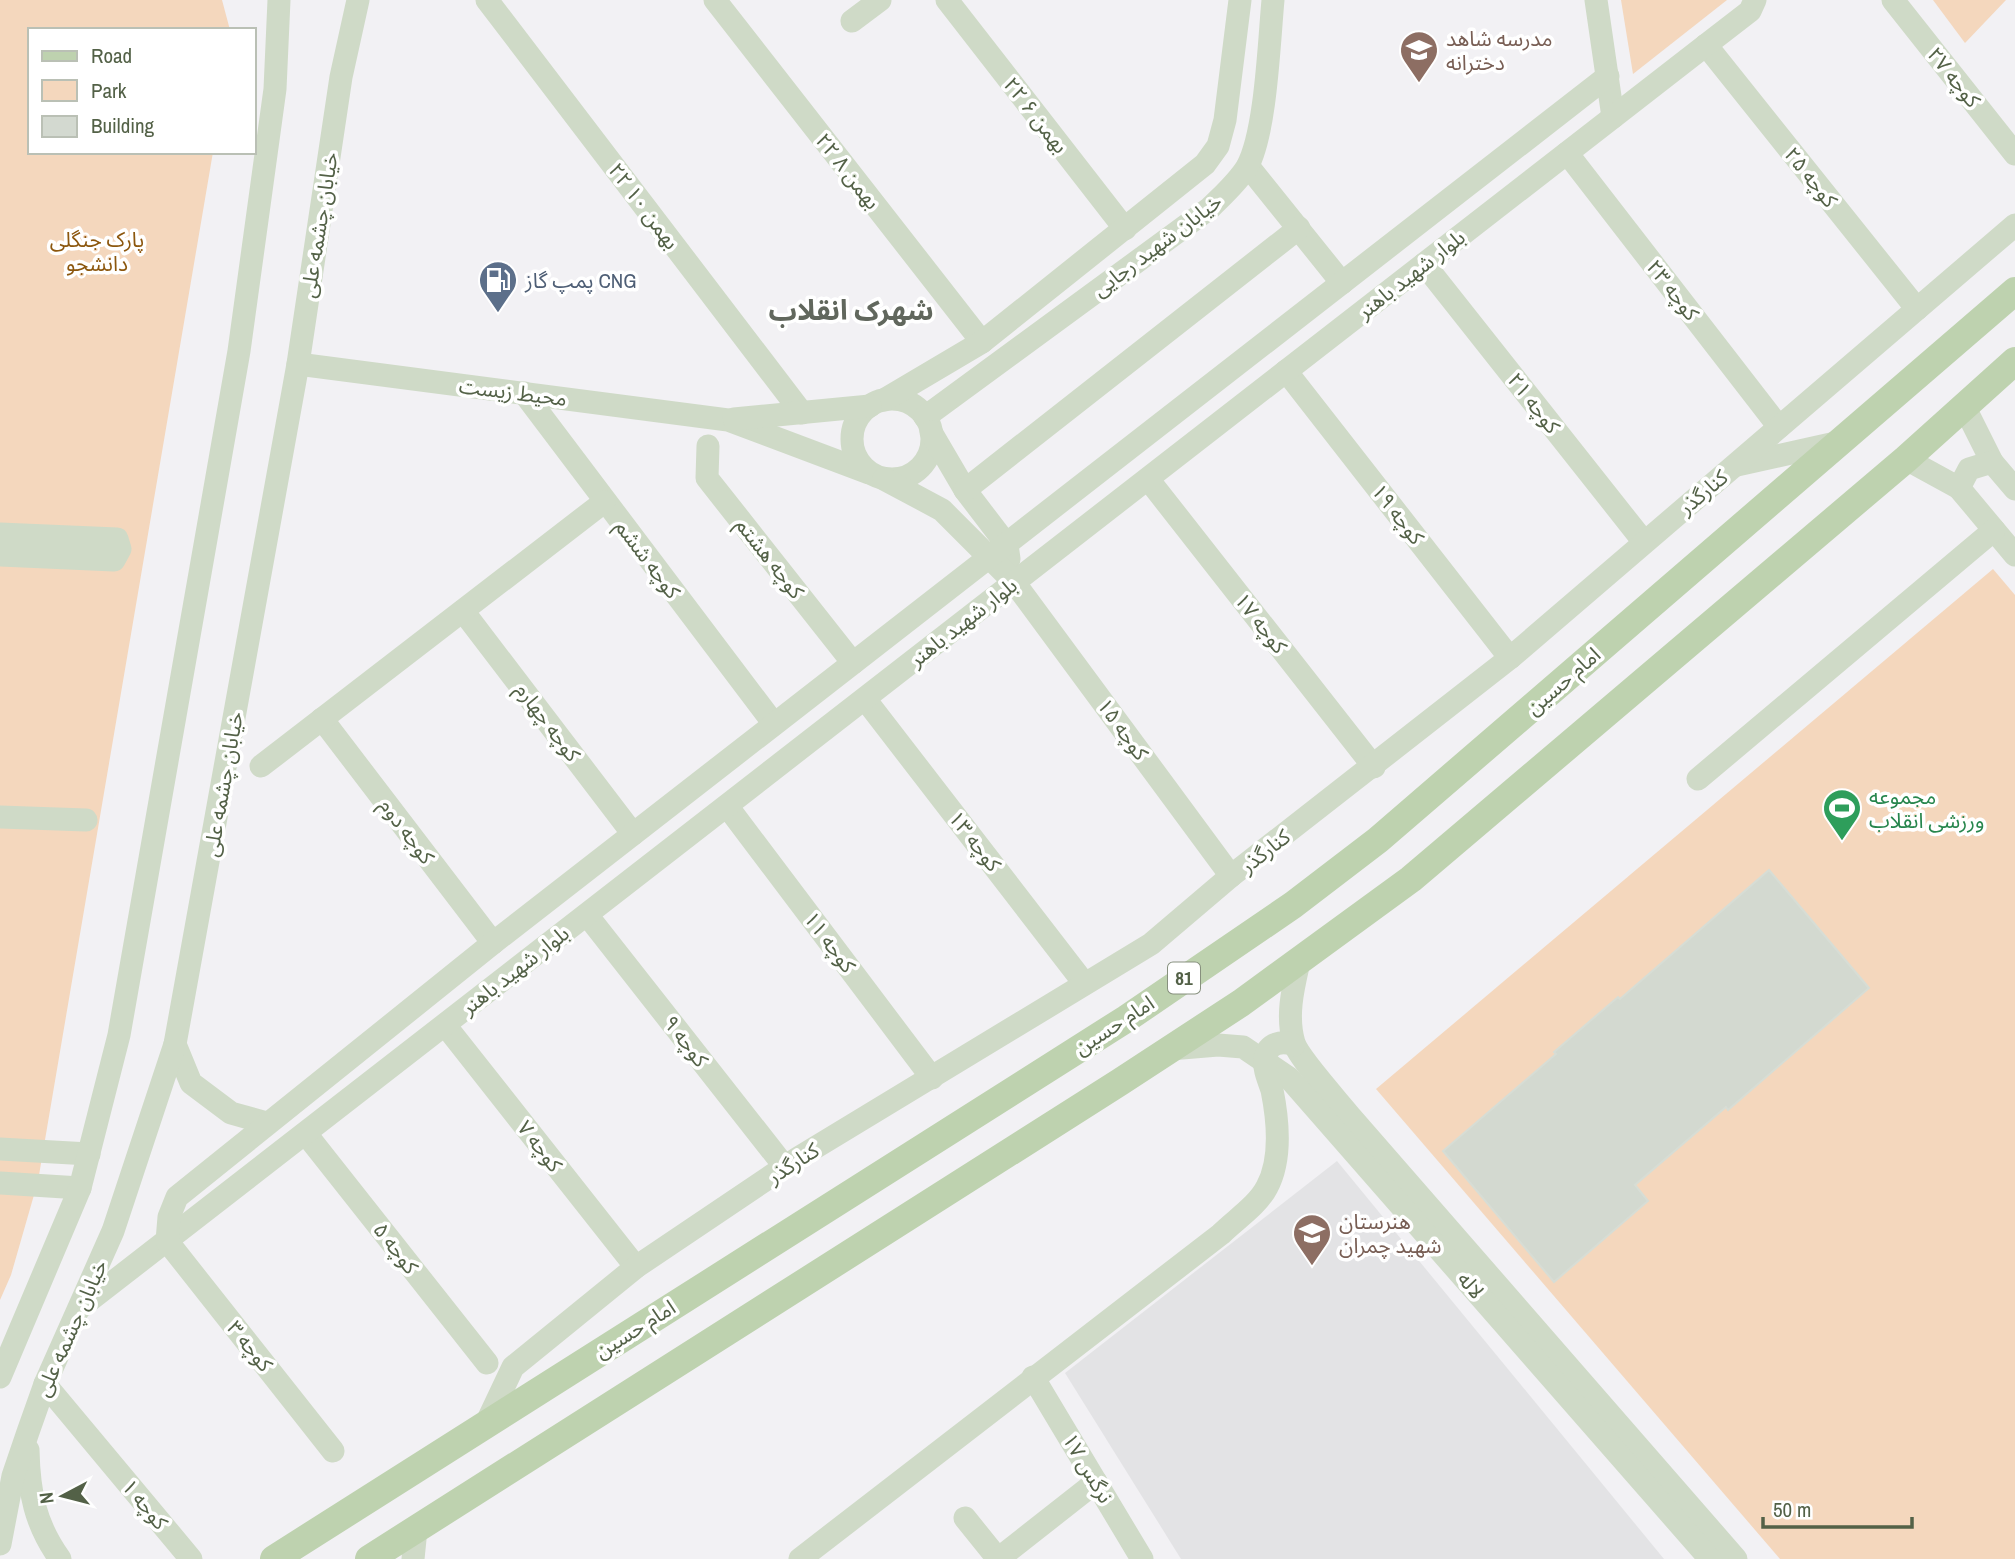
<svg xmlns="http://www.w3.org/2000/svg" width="2015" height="1559" font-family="'Archivo Narrow','Noto Sans Arabic',sans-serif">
<rect width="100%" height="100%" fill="#f2f1f4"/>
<polygon fill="#e3e3e5" points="1337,1161 1664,1559 1181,1559 1065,1373"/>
<g fill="#f4d7bd">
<polygon points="0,0 222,0 230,30 30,30 30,152 213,152 38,1181 11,1275 0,1300"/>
<polygon points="1621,0 1727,0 1633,74"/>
<polygon points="1933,0 2006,0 1965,43"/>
<polygon points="1993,569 2015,595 2015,1559 1780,1559 1376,1089"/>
</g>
<polygon fill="#d3d9d0" stroke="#d7ddd5" stroke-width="2" points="1769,870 1869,988 1728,1110 1726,1107 1635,1185 1648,1201 1554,1282 1443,1151 1556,1054 1554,1052 1618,997 1620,999"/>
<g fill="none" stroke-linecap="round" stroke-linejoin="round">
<g stroke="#cfdac7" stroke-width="23">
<polyline points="487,0 802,413"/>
<polyline points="715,0 982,342"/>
<polyline points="947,0 1125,229"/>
<polyline points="1596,0 1613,117"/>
<polyline points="1893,0 2015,154"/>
<polyline points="852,21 880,0"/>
<polyline points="1706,45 1917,309"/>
<polyline points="1567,153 1779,427"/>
<polyline points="1248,166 1342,283"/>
<polyline points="1424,264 1644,542"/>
<polyline points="298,364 728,420 869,473"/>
<polyline points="1286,371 1510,658"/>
<polyline points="524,393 774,724"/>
<circle cx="892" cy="439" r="40"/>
<polyline points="884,400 982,342 1205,164 1218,146 1225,120 1240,0"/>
<polyline points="1964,406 1992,462 2015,489"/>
<path d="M925,417L1210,208C1223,195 1237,183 1247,167C1266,133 1269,42 1273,0"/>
<polyline points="734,419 870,406"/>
<polyline points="931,432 965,490 1007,545 1009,559"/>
<polyline points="708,446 707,478 853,663"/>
<polyline points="1906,459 1959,488 2015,555"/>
<polyline points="1737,465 1840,442"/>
<polyline points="884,479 942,510 1014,582 1231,876"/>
<polyline points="1148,479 1374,767"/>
<polyline points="1959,488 1969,469 1992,462"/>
<polyline points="965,490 1299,228"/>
<polyline points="0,534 117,539 120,549 114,560 0,555"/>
<polyline points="463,611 633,834"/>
<polyline points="865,699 1084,983"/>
<polyline points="322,719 493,943"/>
<polyline points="261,766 604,502"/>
<polyline points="1698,779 1994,530"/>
<polyline points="727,806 932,1078"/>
<polyline points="0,817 86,820"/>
<polyline points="587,915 785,1167"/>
<path d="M1299,962C1293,988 1286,1016 1294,1043C1299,1058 1337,1100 1350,1116L1736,1559"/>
<polyline points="445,1025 636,1267"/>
<polyline points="175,1044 191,1083 231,1113 267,1123"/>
<polyline points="1170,1049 1218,1045 1243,1047 1289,1078 1710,1559"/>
<polyline points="306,1134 487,1363"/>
<polyline points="0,1149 89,1154"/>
<polyline points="0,1183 80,1188"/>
<polyline points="81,1307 1706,45 1750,11 1755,0"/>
<polyline points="0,1377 80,1188 119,1035 239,351 275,89 279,0"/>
<polyline points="1033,1377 1142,1559"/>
<polyline points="45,1384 191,1559"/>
<polyline points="486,1424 513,1367 636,1267 798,1158 1151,944 1231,876 1510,658 2015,225"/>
<path d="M28,1450C29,1493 35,1524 60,1559"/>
<polyline points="333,1451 167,1241 169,1217 177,1197 493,943 1608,76"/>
<polyline points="965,1518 998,1559"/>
<polyline points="0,1544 13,1476 28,1432 45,1384 113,1231 175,1044 298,364 341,77 358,0"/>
<polyline points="413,1559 416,1529"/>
<path d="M800,1559L1221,1234C1235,1220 1258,1205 1267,1187C1282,1159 1278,1120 1272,1090C1269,1081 1263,1068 1265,1058C1268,1043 1282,1040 1294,1045"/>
<polyline points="998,1559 1096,1482"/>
</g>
<g stroke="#bed2af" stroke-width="28">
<polyline points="274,1559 1126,1019 1293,905 1378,840 2015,291"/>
<polyline points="369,1559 1120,1082 1241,1003 1411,879 1906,459 2015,361"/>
</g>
</g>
<defs>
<symbol id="school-pin" viewBox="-11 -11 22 30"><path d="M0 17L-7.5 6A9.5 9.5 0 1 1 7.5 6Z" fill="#8d6e63" stroke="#fff"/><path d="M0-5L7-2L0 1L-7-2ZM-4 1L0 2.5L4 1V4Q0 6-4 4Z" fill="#fff"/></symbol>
<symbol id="fuel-pin" viewBox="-11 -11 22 30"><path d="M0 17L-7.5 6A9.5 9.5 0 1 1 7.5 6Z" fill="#5c6f8a" stroke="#fff"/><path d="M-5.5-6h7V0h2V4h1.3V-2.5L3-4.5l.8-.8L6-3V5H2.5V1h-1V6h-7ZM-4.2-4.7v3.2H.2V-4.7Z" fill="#fff"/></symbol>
<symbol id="stadium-pin" viewBox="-11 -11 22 30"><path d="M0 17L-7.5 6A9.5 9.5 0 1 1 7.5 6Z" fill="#2e9e5b" stroke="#fff"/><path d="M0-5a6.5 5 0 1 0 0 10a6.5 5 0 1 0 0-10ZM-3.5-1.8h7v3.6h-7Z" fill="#fff"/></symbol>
</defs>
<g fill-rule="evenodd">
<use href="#school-pin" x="1397" y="28" width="44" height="60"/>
<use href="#fuel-pin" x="476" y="258" width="44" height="60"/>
<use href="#stadium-pin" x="1820" y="786" width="44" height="60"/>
<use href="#school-pin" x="1290" y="1211" width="44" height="60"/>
</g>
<g text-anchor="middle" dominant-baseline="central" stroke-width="7" stroke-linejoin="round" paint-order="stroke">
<rect fill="#fff" stroke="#87907e" stroke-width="2" x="1168" y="962.5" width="32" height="31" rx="5"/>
<g font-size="19" font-weight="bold" fill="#536147">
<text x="1184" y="978">81</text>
</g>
<g font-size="21" fill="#785e54" stroke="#fff" text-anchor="start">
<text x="1446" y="38">مدرسه شاهد<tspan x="1446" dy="24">دخترانه</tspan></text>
<text x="1339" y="1221">هنرستان<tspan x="1339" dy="24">شهید چمران</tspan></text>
</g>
<g font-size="21" fill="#536147" stroke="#fff">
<text transform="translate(1954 77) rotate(51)">کوچه ۲۷</text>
<text transform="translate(1036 115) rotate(52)">۲۲ بهمن ۶</text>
<text transform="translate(848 171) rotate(52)">۲۲ بهمن ۸</text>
<text transform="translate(1811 177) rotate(51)">کوچه ۲۵</text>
<text transform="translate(644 206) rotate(53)">۲۲ بهمن ۱۰</text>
<text transform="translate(319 225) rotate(-81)">خیابان چشمه علی</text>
<text transform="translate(1157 245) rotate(-37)">خیابان شهید رجایی</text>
<text transform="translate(1411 274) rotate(-38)">بلوار شهید باهنر</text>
<text transform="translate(1673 290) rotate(52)">کوچه ۲۳</text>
<text transform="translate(513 392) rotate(7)">محیط زیست</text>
<text transform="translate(1534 403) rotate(52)">کوچه ۲۱</text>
<text transform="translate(1703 492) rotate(-40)">کنارگذر</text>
<text transform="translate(1398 514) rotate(52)">کوچه ۱۹</text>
<text transform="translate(770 558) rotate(52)">کوچه هشتم</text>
<text transform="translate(648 559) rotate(53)">کوچه ششم</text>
<text transform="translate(963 622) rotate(-38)">بلوار شهید باهنر</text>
<text transform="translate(1261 623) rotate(52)">کوچه ۱۷</text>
<text transform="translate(1563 681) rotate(-41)">امام حسین</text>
<text transform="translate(548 722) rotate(53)">کوچه چهارم</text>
<text transform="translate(1123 729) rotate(54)">کوچه ۱۵</text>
<text transform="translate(223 784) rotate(-80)">خیابان چشمه علی</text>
<text transform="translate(407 831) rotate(53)">کوچه دوم</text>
<text transform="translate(975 841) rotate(52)">کوچه ۱۳</text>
<text transform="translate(1265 851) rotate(-38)">کنارگذر</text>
<text transform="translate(830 942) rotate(53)">کوچه ۱۱</text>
<text transform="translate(515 970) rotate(-38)">بلوار شهید باهنر</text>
<text transform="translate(1114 1025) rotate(-33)">امام حسین</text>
<text transform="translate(686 1041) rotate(52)">کوچه ۹</text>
<text transform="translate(540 1146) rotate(52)">کوچه ۷</text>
<text transform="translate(793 1163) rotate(-33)">کنارگذر</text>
<text transform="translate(396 1248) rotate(52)">کوچه ۵</text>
<text transform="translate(1471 1285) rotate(49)">لاله</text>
<text transform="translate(71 1328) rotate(-66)">خیابان چشمه علی</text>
<text transform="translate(635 1329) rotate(-32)">امام حسین</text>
<text transform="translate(250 1346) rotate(51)">کوچه ۳</text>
<text transform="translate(1088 1468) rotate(59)">نرگس ۱۷</text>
<text transform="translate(145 1504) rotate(50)">کوچه ۱</text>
</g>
<g font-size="21" fill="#8c570e" stroke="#fff">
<text x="97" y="239">پارک جنگلی<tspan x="97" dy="24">دانشجو</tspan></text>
</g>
<g font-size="21" fill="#4e5e75" stroke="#fff" text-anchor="start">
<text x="525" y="280">پمپ گاز CNG</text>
</g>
<g font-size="21" fill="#27864d" stroke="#fff" text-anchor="start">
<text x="1869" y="796">مجموعه<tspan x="1869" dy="24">ورزشی انقلاب</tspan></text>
</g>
<g font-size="28" font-weight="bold" fill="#61675d" stroke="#fff">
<text x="851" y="310">شهرک انقلاب</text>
</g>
</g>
<rect x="28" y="28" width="228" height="126" fill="#ffffff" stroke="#bac0b5" stroke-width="2"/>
<rect x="42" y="51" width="35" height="10" fill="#bed2af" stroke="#bac0b5" stroke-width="2"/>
<text x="91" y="63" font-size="21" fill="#536147">Road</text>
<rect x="42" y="80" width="35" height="21" fill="#f4d7bd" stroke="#bac0b5" stroke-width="2"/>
<text x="91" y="98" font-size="21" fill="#536147">Park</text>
<rect x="42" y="116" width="35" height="21" fill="#d3d9d0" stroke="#bac0b5" stroke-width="2"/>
<text x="91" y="133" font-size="21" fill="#536147">Building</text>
<g transform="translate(63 1496) rotate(263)" stroke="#ffffff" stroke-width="5" paint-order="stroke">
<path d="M0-5L12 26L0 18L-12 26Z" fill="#536147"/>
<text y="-10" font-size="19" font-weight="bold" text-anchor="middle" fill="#536147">N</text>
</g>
<path d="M1763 1517v10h149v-10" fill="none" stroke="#536147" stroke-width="3.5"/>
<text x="1773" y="1517" font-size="21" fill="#536147" stroke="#ffffff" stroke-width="5" paint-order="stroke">50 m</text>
</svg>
